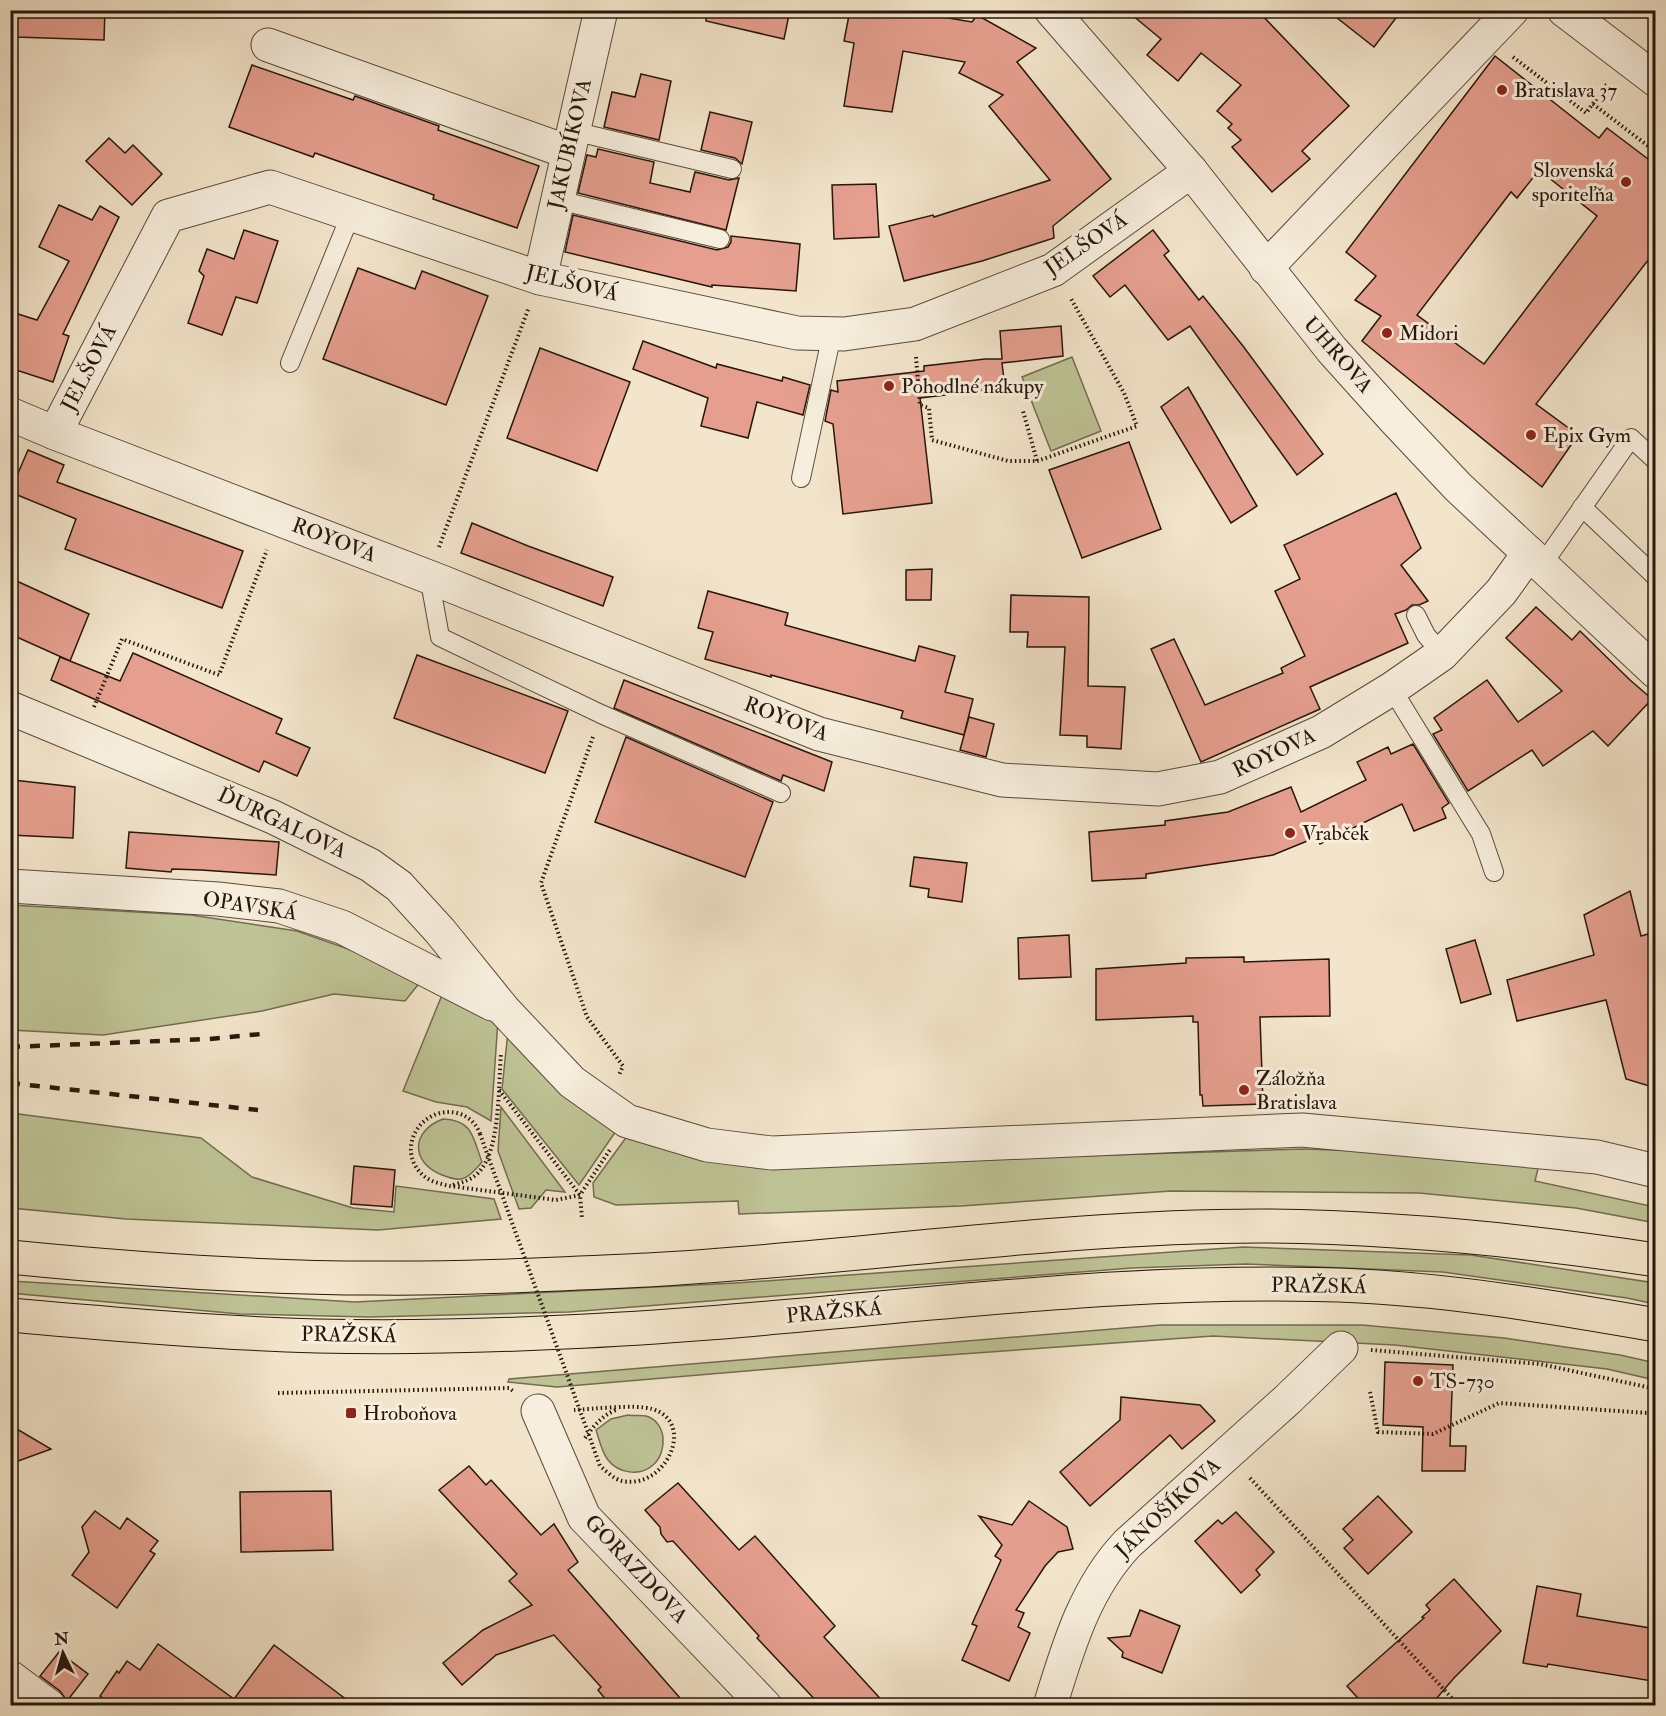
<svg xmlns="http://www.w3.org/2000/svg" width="1666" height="1716" font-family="'IM FELL Double Pica',serif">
<rect width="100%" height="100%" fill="#f3e5cb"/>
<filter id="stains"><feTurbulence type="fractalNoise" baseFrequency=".00333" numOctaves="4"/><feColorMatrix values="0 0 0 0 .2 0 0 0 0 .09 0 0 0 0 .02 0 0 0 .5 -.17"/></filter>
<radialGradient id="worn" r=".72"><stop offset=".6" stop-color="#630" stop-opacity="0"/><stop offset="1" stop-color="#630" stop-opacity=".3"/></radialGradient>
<g fill="#bec395" stroke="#726c50" stroke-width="1.5">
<polygon points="1072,357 1101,431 1051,451 1022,377"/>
<polygon points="10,905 191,915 297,931 425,976 405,1001 334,994 262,1011 103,1035 11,1030"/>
<polygon points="444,990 498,1020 491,1121 467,1107 436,1102 403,1091"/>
<polygon points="508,1031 618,1128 579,1185 502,1089"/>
<polygon points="501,1107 565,1192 546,1190 531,1208 519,1209 498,1151"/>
<polygon points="11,1113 201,1138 252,1177 353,1208 394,1212 396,1186 494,1199 501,1219 378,1230 126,1219 11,1208"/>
<path d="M443,1119C473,1120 473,1138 482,1162C477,1168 469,1178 461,1179C455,1180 447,1177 442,1175C410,1162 411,1131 443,1119Z"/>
<polygon points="630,1132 800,1165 1302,1149 1402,1152 1540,1160 1535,1181 1655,1207 1656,1223 1576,1208 1419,1193 1171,1191 961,1206 739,1214 738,1201 616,1205 594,1197 593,1183"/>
<polygon points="1243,1247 1471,1255 1655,1283 1655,1304 1627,1298 1443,1272 1246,1264 1132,1268 569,1312 369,1317 240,1314 10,1293 11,1281 355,1302 736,1283"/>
<polygon points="1161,1325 1362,1325 1504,1338 1620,1355 1656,1363 1655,1380 1607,1369 1395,1345 1213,1336 877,1360 557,1387 508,1382 509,1379"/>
<path d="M628,1415C633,1416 641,1415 646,1416C667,1422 668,1452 653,1465C640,1477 618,1473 608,1460C602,1453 599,1439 596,1430L611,1419Z"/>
</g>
<g fill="#e69f8f" stroke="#26160b" stroke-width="1.5" fill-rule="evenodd">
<polygon points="17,10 105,10 104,40 16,37"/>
<polygon points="707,10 790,10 784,39 706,21"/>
<polygon points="850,10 901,10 972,22 977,15 1036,48 1017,62 1111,179 1053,226 1054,238 982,261 904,281 889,226 933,215 934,217 1050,180 989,106 1003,95 959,73 965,62 903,51 892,112 844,106 854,43 844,41"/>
<polygon points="1126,10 1257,10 1349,106 1302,151 1310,159 1272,192 1232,147 1241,140 1228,128 1232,124 1217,111 1241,85 1201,53 1178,81 1147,55 1161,39"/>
<polygon points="1327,10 1402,10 1374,47"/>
<path d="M1495,56L1599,138L1607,128L1656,165V250L1536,404L1578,435L1542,487L1362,341L1381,316L1355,300L1376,276L1346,252ZM1539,170L1597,216L1484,364L1417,315L1511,192L1517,198Z"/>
<polygon points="252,65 353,100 355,96 439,126 438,130 539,166 517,228 433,199 434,195 315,153 313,157 229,127"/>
<polygon points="641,74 671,81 659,140 604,127 612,92 635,97"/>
<polygon points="710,112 752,122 742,164 735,158 701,150"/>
<polygon points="109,138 125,153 133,145 162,174 132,205 86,161"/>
<polygon points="598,149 654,162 650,183 690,192 695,172 729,180 739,178 726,230 578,193 587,155 596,157"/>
<polygon points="876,184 879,237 834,239 832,185"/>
<polygon points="59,205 92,220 100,206 119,217 63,334 69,336 53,382 10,368 10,333 18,314 37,320 69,261 39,247"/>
<polygon points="573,215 717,250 728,247 731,242 731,236 800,244 796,291 712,285 712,287 565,252"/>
<polygon points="244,230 278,241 257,303 236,297 222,335 188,323 204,276 199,271 207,249 234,259"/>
<polygon points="1153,230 1169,251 1164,255 1199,300 1203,296 1243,346 1323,454 1297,475 1190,326 1168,340 1125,285 1110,297 1093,276"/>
<polygon points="358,268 415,289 422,271 488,296 446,405 323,359"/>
<polygon points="1061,326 1063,356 1002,363 1005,388 920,398 932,503 843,514 833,424 825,421 831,390 838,392 837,381 924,371 924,366 985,359 1002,359 1000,331"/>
<polygon points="643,341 716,368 717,364 782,381 783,377 810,385 803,415 757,402 748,438 701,426 708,398 633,369"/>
<polygon points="540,348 630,382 597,471 507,438"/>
<polygon points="1188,387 1257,506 1231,523 1161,407"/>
<polygon points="1129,442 1161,529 1082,558 1049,470"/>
<polygon points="28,450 64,465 57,482 243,551 222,608 65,549 76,519 10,492"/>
<polygon points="1396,493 1421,548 1401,565 1428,601 1419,605 1412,605 1406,610 1395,614 1408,643 1310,687 1320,709 1201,762 1151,649 1174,639 1205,705 1283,673 1281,668 1305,656 1275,591 1300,579 1284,545"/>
<polygon points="472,523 528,546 613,577 603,606 461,553"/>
<polygon points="932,569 931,600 906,600 906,570"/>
<polygon points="10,578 89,614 70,661 10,634"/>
<polygon points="708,591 788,613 785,625 915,661 919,646 955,656 945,692 973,699 964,735 901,718 903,711 771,675 771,677 705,659 713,632 698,628"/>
<polygon points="1011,595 1089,597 1088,686 1125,687 1121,749 1087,747 1087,736 1060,735 1065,647 1027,647 1028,632 1010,632"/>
<polygon points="1536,607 1572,640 1580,631 1630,680 1652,699 1608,746 1593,731 1543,766 1532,750 1468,791 1433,734 1442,730 1434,718 1487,680 1518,722 1562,691 1506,638"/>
<polygon points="133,653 282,719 276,733 310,748 297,776 264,761 259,772 51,680 60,657 120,681"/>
<polygon points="417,655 568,711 545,773 394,718"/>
<polygon points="624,680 832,762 824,791 783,775 781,781 614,708"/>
<polygon points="969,717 994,724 986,757 960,750"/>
<polygon points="626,737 773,802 745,877 595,822"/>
<polygon points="1413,744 1449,803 1442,808 1446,818 1414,831 1402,804 1320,844 1317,837 1273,855 1146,874 1146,878 1092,881 1089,832 1165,825 1165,821 1228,812 1291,787 1301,812 1366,780 1357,762 1388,747 1391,754"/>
<polygon points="13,780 75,787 73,838 10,835 10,783 13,783"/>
<polygon points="129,832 279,842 276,875 201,870 172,869 171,872 126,868"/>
<polygon points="914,857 967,863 962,902 928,897 929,889 910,886"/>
<polygon points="1630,891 1641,936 1648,934 1656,964 1656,1088 1626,1079 1606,1000 1517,1021 1507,980 1594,955 1584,915"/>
<polygon points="1069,935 1071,977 1019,979 1018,938"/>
<polygon points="1475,940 1491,994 1461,1003 1446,949"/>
<polygon points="1244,957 1244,962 1329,959 1330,1016 1260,1017 1263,1104 1203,1106 1202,1095 1200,1095 1198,1022 1193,1022 1193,1016 1096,1020 1096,969 1186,963 1186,958"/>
<polygon points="354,1166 395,1170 392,1207 351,1204"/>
<polygon points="1385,1362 1453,1365 1450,1446 1466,1446 1465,1471 1422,1471 1423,1427 1383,1425"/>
<polygon points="1121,1397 1200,1405 1215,1421 1182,1449 1170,1435 1090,1506 1060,1472 1120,1420"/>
<polygon points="10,1425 51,1449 10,1464"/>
<polygon points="469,1466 486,1485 491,1480 541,1535 554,1524 578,1562 568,1570 687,1706 611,1706 598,1690 601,1687 554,1635 496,1655 462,1685 443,1663 483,1630 532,1605 509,1581 517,1574 439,1490"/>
<polygon points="678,1483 739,1550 755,1536 835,1626 824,1637 887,1706 821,1706 757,1638 759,1636 673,1541 667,1542 661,1534 660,1527 645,1510"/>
<polygon points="331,1491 333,1550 241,1552 240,1492"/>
<polygon points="1378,1496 1412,1532 1368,1574 1344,1548 1353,1540 1343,1529"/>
<polygon points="1029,1501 1067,1527 1073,1549 1058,1552 1045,1566 1016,1610 1024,1613 1018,1627 1030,1633 1009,1681 962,1660 977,1626 972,1624 1001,1560 995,1556 1002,1545 979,1516 1012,1525"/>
<polygon points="95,1511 120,1529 127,1518 158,1541 150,1551 155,1554 117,1608 72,1575 89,1552 82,1527"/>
<polygon points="1236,1512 1274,1552 1256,1570 1260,1575 1241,1593 1195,1541 1218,1520 1222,1524"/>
<polygon points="1454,1579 1501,1631 1454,1678 1430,1706 1365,1706 1347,1686 1424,1618 1422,1617 1430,1610 1426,1605"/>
<polygon points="1537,1586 1581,1594 1577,1616 1656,1629 1656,1660 1652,1681 1548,1664 1547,1667 1523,1663"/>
<polygon points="1140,1610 1180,1626 1162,1673 1122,1657 1123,1652 1108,1638 1130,1636"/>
<polygon points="158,1644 234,1699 274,1645 355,1706 114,1706 100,1696 117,1671 119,1673 127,1661 140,1670"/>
<polygon points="59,1652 88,1674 67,1701 60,1691 40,1676"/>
</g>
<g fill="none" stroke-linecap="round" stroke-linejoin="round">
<defs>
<g id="service">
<polyline points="573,131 732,169"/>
<polyline points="558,200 720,239"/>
<polyline points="290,363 351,214"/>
<polyline points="801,478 832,334"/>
<polyline points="1582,507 1656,577"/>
<polyline points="1542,565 1631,438 1656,461"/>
<polyline points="429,576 440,637 601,714 781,793"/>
<polyline points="1416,615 1426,635 1442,654"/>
<polyline points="1393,688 1400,702 1481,834 1494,872"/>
</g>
<g id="minor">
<polyline points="1051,10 1191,171 1332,350 1394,419 1458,487 1656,672"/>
<polyline points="268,45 568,152"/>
<polyline points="1266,268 1512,10"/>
<polyline points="540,278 601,10"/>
<polyline points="10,414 55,433 442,582 819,734 1002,780 1158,789 1220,777 1321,732 1393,688 1442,654 1501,592 1529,553"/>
<polyline points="55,433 168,216 270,187 540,278 797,333 844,334 915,324 1053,270 1191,171"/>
<polyline points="10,708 273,817 370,865 399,886 440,931 504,1010 572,1082 627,1121 707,1145 772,1153 1302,1130 1597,1157 1656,1171"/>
<polyline points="10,886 218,899 279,906 342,927 492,1004"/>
<polyline points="538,1411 584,1517 765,1706"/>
<polyline points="10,1677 49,1706"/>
<path d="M1050,1706C1068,1647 1085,1588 1128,1543L1287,1400L1341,1348"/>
</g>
<polyline id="tertiary" points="1564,10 1656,80"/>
<g id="primary">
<path d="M10,1257C131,1269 253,1278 374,1278C466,1279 557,1274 648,1270C852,1259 1055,1226 1260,1226C1393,1227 1524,1240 1656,1260"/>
<path d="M10,1315C112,1324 215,1333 317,1336C399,1338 483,1336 565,1332C830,1321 1094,1274 1360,1286C1459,1291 1558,1308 1656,1325"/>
</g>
</defs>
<use href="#service" stroke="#594a3b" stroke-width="20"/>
<use href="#minor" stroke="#594a3b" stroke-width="35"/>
<use href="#tertiary" stroke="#594a3b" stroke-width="35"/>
<use href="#primary" stroke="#26160b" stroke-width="35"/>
<g stroke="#26160b" stroke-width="4" stroke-dasharray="1.5 3" stroke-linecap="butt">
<polyline points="1645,10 1656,20"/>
<polyline points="1513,57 1586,113 1606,86 1604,85"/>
<polyline points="1593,104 1656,152"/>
<polyline points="916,357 920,405 929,408 932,440 1008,461 1037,461 1023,411"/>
<polyline points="1037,461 1137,426 1124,393 1070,297"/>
<polyline points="439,547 529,307"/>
<polyline points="94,707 122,639 219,675 267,550"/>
<polyline points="593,737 541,883 587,1017 623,1066 619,1075"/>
<polyline points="499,1090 580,1195 582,1218"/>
<path d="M480,1134C476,1123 468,1116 457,1113C420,1105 394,1151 424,1176C431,1182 441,1184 450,1186L556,1200L580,1195L611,1148"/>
<path d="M453,1185C463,1182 471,1180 478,1173C501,1150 498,1086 501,1054"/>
<polyline points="1371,1350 1540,1364 1656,1389"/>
<polyline points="1370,1392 1378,1432 1433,1434 1499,1403 1648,1413 1656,1415"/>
<polyline points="278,1393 509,1388 513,1391"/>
<path d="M574,1410C592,1409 636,1404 652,1409C697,1422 666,1490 622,1481C614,1479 606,1471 600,1466"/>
<path d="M585,1438C594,1426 601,1416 616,1410"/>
<polyline points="1250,1478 1459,1706"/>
</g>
<use href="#service" stroke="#f7eedd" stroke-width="18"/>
<use href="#minor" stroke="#f7eedd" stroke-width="33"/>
<use href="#tertiary" stroke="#f7eedd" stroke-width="33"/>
<use href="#primary" stroke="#f3e5cb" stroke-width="33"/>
<g stroke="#26160b" stroke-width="4.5" stroke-dasharray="10 10" stroke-linecap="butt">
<polyline points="10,1047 209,1039 261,1034"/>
<polyline points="10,1083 258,1110"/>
</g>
<polyline stroke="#26160b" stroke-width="4" stroke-dasharray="1.5 3" stroke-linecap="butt" points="480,1134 600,1466"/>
</g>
<g fill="#8f2418" stroke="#f7eedd" stroke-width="2">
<circle cx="1502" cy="90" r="6"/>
<circle cx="1626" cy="182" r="6"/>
<circle cx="1387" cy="333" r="6"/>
<circle cx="889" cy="386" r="6"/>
<circle cx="1531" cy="435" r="6"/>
<circle cx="1290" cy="833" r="6"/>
<circle cx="1244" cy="1090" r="6"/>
<circle cx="1418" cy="1381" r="6"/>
<rect x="345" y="1407" width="12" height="12" rx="3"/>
</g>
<g text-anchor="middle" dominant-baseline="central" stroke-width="6" stroke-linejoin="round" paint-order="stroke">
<g font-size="21" fill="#26160b" stroke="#f7eedd" text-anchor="start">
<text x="1514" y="90">Bratislava 37</text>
<text x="1614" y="170" text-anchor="end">Slovenská<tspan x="1614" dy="24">sporiteľňa</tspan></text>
<text x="1399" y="333">Midori</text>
<text x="901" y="386">Pohodlné nákupy</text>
<text x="1543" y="435">Epix Gym</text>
<text x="1302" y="833">Vrabček</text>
<text x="1256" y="1078">Záložňa<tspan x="1256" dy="24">Bratislava</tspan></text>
<text x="1430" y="1381">TS-730</text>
<text x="363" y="1413">Hroboňova</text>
</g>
<g font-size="21" fill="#26160b" stroke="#f7eedd">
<text transform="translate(570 144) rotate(-77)">JAKUBÍKOVA</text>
<text transform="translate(1086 244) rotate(-34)">JELŠOVÁ</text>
<text transform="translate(572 283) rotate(14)">JELŠOVÁ</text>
<text transform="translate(1338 355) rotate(49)">UHROVA</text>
<text transform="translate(89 368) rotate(-62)">JELŠOVÁ</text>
<text transform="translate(334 540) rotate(21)">ROYOVA</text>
<text transform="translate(786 719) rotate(21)">ROYOVA</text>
<text transform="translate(1274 753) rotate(-25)">ROYOVA</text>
<text transform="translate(282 823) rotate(25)">ĎURGALOVA</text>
<text transform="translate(250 906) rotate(9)">OPAVSKÁ</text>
<text transform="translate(1319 1286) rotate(1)">PRAŽSKÁ</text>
<text transform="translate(834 1312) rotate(-5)">PRAŽSKÁ</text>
<text transform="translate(349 1335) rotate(1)">PRAŽSKÁ</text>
<text transform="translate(1168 1508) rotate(-43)">JÁNOŠÍKOVA</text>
<text transform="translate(636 1569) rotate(47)">GORAZDOVA</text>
</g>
</g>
<rect width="1666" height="1716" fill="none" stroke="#f3e5cb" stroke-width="36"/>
<rect x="12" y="12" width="1642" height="1692" fill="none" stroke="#26160b" stroke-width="3"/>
<rect x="18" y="18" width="1630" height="1680" fill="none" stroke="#26160b" stroke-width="1.5"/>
<g transform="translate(63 1653) rotate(355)" stroke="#f7eedd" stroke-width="4.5" paint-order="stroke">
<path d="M0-4.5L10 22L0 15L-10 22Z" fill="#26160b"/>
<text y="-9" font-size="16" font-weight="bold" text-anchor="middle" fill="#26160b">N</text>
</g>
<rect width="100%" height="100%" filter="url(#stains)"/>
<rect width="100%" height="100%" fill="url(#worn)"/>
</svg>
